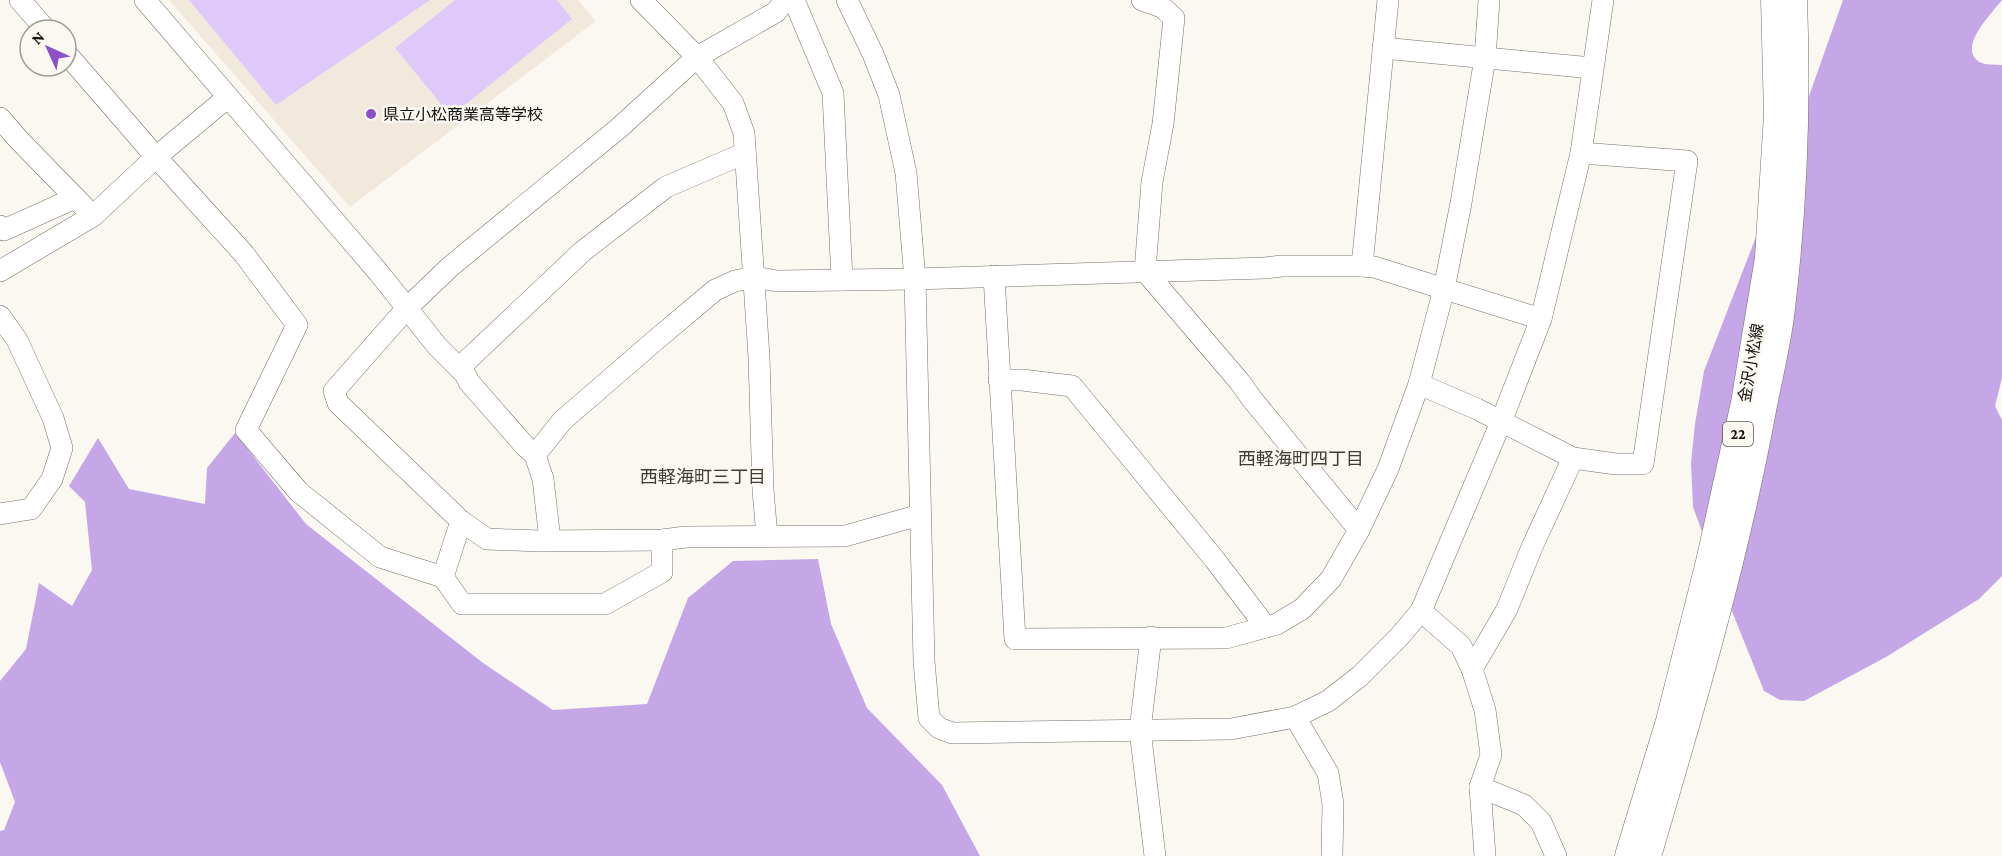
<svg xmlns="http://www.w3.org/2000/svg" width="2002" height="856" font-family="'Crimson Pro','Noto Sans JP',serif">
<rect width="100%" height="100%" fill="#fbf7f1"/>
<polygon fill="#f2e9dd" points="169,0 578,0 596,21 350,207"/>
<g fill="#dfc8fa">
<polygon points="189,0 430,0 276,105"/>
<polygon points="455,0 557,0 572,19 451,116 395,48"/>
</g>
<g fill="#c5a7e7">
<path d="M1843,0H2002C1993,12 1958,46 1978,61C1984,66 1995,64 2002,65V378L1995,406L2002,420V576L1979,599L1886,657L1804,701L1780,700L1764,691L1723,589L1693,507L1691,463L1695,424L1704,371L1792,144Z"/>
<polygon points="235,433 306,524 483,663 553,710 647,704 688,598 733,561 818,559 831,624 867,708 942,785 980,856 0,856 0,831 4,830 15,802 0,762 0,681 26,649 39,583 72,606 92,570 85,502 69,486 98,438 129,489 205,504 207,468"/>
</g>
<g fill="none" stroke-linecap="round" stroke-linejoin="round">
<defs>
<g id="minor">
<polyline points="20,0 46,30"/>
<polyline points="145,0 379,273 437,346 465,374 469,382 525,446 535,455 543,479 550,540"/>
<polyline points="641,0 697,57 733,103 744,133 759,357 763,490 767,536"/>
<polyline points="785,0 776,12 697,57 619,128 451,266 407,308 334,391 338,403 461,521 487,539 539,541 662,540 686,537 845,536 920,515"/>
<polyline points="794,0 833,93 842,280"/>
<polyline points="847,0 873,54 889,95 906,173 915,279 924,661 929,718 939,728 952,733 1231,729 1295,717 1328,701 1360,676 1399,637 1421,611 1501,422 1541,319 1581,153 1603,0"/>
<polyline points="1142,0 1162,7 1174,18 1163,124 1152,182 1145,271 1239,381 1252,399 1359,530"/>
<polyline points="1383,48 1592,68"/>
<polyline points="66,53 156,157 244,254 297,325 246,430 299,492 380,557 443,577"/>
<polyline points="0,118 18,139 93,216"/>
<polyline points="0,226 4,230 75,198"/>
<polyline points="1362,266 1388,0"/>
<polyline points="0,271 93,216 156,157 228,97"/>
<polyline points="994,276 1015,639 1226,638 1277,624 1302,609 1331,579 1359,530 1388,469 1419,384 1444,289 1461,203 1485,58 1489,0"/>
<polyline points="0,316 17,340 53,418 62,448 52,479 31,509 0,514"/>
<polyline points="459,368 583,251 666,187 745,153"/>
<polyline points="999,380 1022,380 1072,386 1215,560 1266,627"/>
<polyline points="1419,384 1477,409 1573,458 1616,464 1643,464 1687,161 1581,153"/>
<polyline points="535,455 562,421 651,344 715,290 735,281 754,277 777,281 915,279 1265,268 1282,266 1362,266 1374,267 1541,319"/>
<polyline points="461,521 443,577 462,604 605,604 662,572 662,540"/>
<polyline points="1421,611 1461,646 1472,669 1485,710 1491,755 1480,787 1485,856"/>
<polyline points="1151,637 1140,730 1155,856"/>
<polyline points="1472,669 1507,609 1532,547 1573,458"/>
<polyline points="1295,717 1328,773 1333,804 1332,856"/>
<polyline points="1480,787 1524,805 1541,822 1556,856"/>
</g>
<g id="major">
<polyline points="1628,856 1669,721 1709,562 1744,403 1768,258 1777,115 1774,0"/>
<path d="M1648,856C1692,707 1736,558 1764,405C1770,375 1777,346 1781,316C1794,212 1798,105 1794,0"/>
</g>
</defs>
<use href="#minor" stroke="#74706b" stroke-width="22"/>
<use href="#major" stroke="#74706b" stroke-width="27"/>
<use href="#minor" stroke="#fff" stroke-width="21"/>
<use href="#major" stroke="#fff" stroke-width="26"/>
</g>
<circle fill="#8e50c7" stroke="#fbf7f1" stroke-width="2" cx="371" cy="114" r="6"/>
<g text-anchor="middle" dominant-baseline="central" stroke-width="5" stroke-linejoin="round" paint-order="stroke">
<rect fill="#fbf7f1" stroke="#5a5755" stroke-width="1.5" x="1723" y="422" width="30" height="24" rx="4.5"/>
<g font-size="15" font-weight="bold" fill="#151312">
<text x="1738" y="434">22</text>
</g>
<g font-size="16" fill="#151312" stroke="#fbf7f1" text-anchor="start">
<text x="383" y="114">県立小松商業高等学校</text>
</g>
<g font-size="16" fill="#151312" stroke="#fbf7f1">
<text transform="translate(1751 363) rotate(-80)">金沢小松線</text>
</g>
<g font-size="18" fill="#403d38" stroke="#fbf7f1">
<text x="1301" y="459">西軽海町四丁目</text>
<text x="703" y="477">西軽海町三丁目</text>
</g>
</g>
<g transform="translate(48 48) rotate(315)"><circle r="28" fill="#fbf7f1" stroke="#9f9c98" stroke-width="1.5"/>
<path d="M0-4.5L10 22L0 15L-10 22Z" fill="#8e50c7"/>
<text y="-9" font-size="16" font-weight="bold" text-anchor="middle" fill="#151312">N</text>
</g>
</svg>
